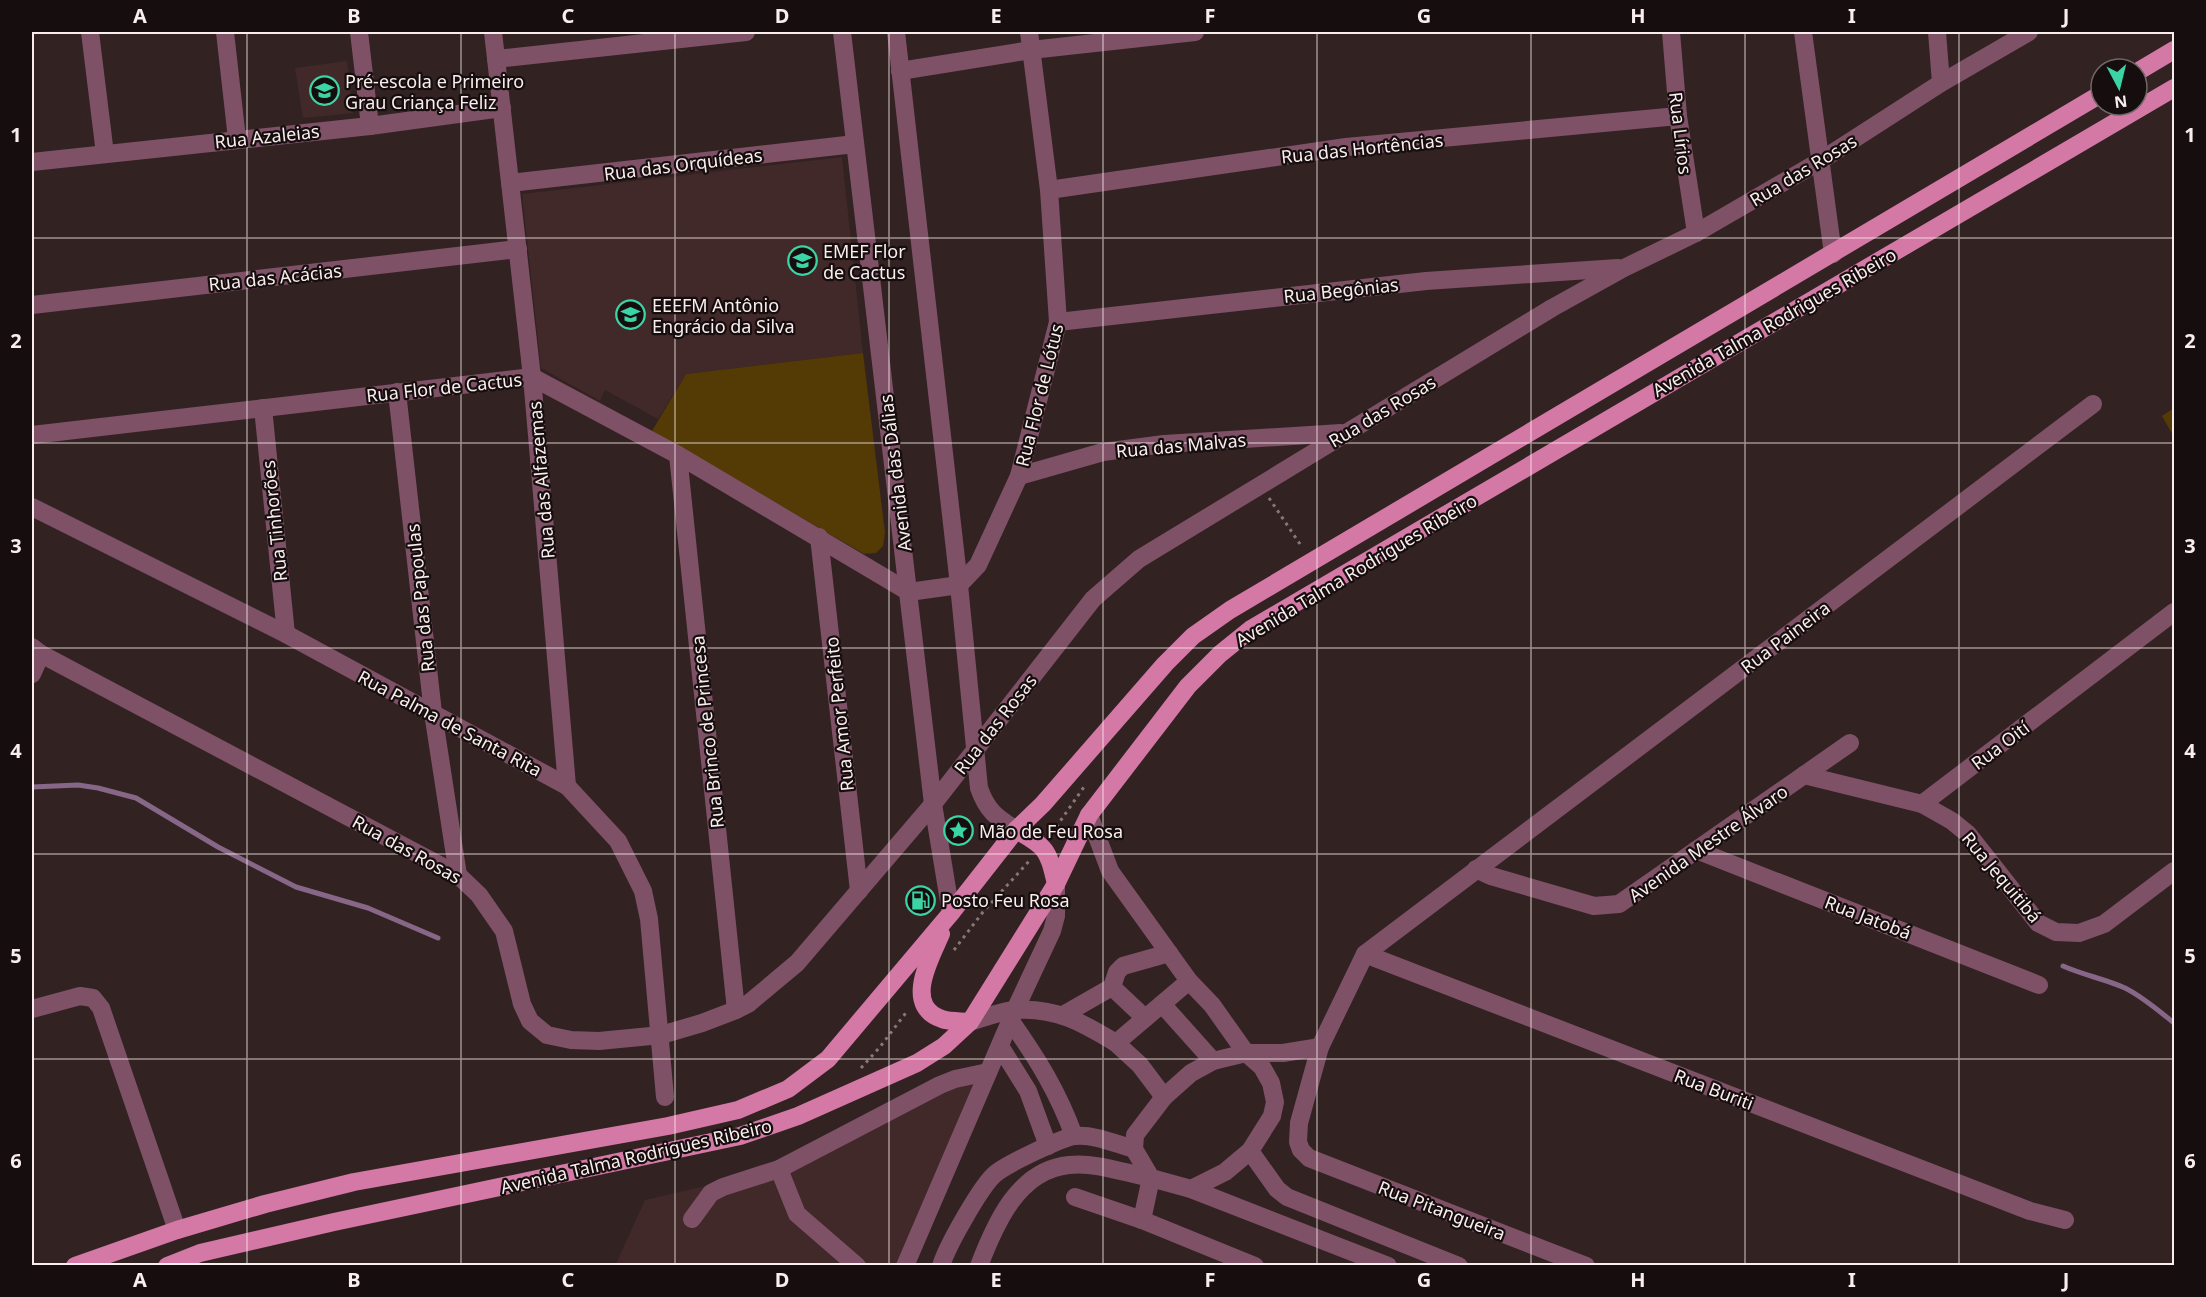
<svg xmlns="http://www.w3.org/2000/svg" width="2206" height="1297" font-family="'Noto Sans',sans-serif">
<rect width="100%" height="100%" fill="#322"/>
<g fill="#412829">
<polygon points="347,61 353,113 303,118 295,68"/>
<polygon points="842,157 863,353 686,374 658,419 605,390 600,401 541,368 522,194"/>
<polygon points="966,1070 980,1082 901,1265 615,1266 645,1200 766,1172"/>
</g>
<g fill="#543a05">
<polygon points="863,353 885,533 883,546 876,553 864,554 652,431 686,374"/>
<polygon points="2174,408 2174,437 2162,416"/>
</g>
<g fill="none" stroke-linecap="round" stroke-linejoin="round">
<g stroke="#866788" stroke-width="5">
<polyline points="32,787 78,785 98,788 136,798 218,847 296,887 368,908 438,938"/>
<path d="M2063,966C2083,975 2105,979 2125,988C2143,997 2159,1011 2174,1023"/>
</g>
<g stroke="#877878" stroke-width="3" stroke-dasharray="3 4.5" stroke-linecap="butt">
<polyline points="1269,498 1302,547"/>
<polyline points="1052,833 1086,784"/>
<polyline points="954,950 983,912 1031,859"/>
<polyline points="861,1068 880,1047 908,1010"/>
</g>
<g stroke="#7e5166" stroke-width="18">
<polyline points="90,32 105,154"/>
<polyline points="225,32 237,139"/>
<polyline points="359,32 370,126"/>
<polyline points="493,32 532,377 567,786"/>
<polyline points="842,32 933,804 951,913"/>
<path d="M896,32L959,585L979,788C987,811 996,817 1016,830"/>
<polyline points="1671,32 1678,116 1696,233"/>
<polyline points="1803,32 1833,254"/>
<polyline points="1937,32 1941,83"/>
<polyline points="496,59 746,32"/>
<polyline points="900,71 1031,50 1195,32"/>
<polyline points="32,162 370,126 502,108"/>
<polyline points="510,183 855,144"/>
<polyline points="1049,190 1346,147 1678,116"/>
<polyline points="32,305 518,249"/>
<polyline points="1058,322 1426,281 1618,268"/>
<polyline points="397,392 433,713 458,875"/>
<polyline points="263,408 286,634"/>
<polyline points="32,435 532,377 678,455 909,592"/>
<polyline points="678,455 736,1010"/>
<polyline points="1019,476 1103,452 1164,444 1341,433"/>
<polyline points="32,507 286,634 567,786 618,841 643,891 649,919 665,1097"/>
<polyline points="819,537 859,891"/>
<polyline points="909,592 959,585 978,565 1019,476 1058,322 1049,190 1029,32"/>
<polyline points="32,647 41,654 458,875 479,895 504,931 522,1004 530,1021 547,1035 571,1040 599,1041 661,1035 702,1023 736,1010 748,1004 797,963 933,804 1093,599 1139,559 1552,308 1624,268 1696,233 1820,161 1941,83 2029,32"/>
<polyline points="32,674 41,654"/>
<polyline points="1804,775 1922,804 2174,612"/>
<polyline points="1922,804 1952,821 1968,834 2038,923 2056,932 2079,933 2104,924 2174,871"/>
<polyline points="1089,815 1110,871 1189,981 1212,1005 1246,1053 1262,1067 1271,1083 1275,1102 1272,1116 1250,1151 1225,1172 1191,1189"/>
<polyline points="1696,850 2039,985"/>
<polyline points="1476,869 1491,876 1594,906 1619,904 1850,743"/>
<polyline points="1365,954 2030,1211 2065,1220"/>
<polyline points="1112,987 1145,1018"/>
<polyline points="1162,1004 1213,1061"/>
<polyline points="32,1009 80,996 93,998 101,1008 177,1230"/>
<polyline points="1063,1015 1112,987 1117,972 1123,966 1169,953"/>
<path d="M1010,1020C1037,1058 1058,1092 1074,1136"/>
<path d="M970,1022C984,1018 1001,1011 1015,1010C1056,1007 1083,1023 1116,1043L1189,981"/>
<polyline points="1116,1043 1140,1065 1164,1097"/>
<polyline points="1000,1046 1028,1091 1048,1146"/>
<polyline points="1320,1047 1283,1053 1246,1053 1213,1061 1191,1073 1164,1097 1135,1135 1134,1149 1151,1178 1191,1189 1388,1266"/>
<polyline points="1250,1151 1277,1189 1287,1197 1459,1266"/>
<polyline points="779,1169 797,1214 857,1266"/>
<polyline points="1075,1197 1142,1220 1255,1266"/>
<polyline points="692,1219 711,1193 723,1187 779,1169 940,1085 955,1079 988,1072"/>
<polyline points="905,1266 1015,1010 1052,931 1056,916 1056,884"/>
<path d="M941,1266C947,1246 981,1186 995,1174C1005,1165 1063,1137 1075,1136C1094,1134 1116,1144 1134,1149"/>
<path d="M979,1266C995,1224 1018,1170 1069,1165C1096,1162 1125,1173 1151,1178L1142,1220"/>
<polyline points="1586,1266 1309,1158 1301,1150 1298,1142 1299,1123 1320,1047 1365,954 2093,404"/>
</g>
<g stroke="#d478a6" stroke-width="18">
<polyline points="2137,72 2174,50"/>
<path d="M1016,830C1047,847 1048,850 1056,884"/>
<path d="M941,934C930,959 903,1006 942,1019C950,1022 961,1021 970,1022"/>
<polyline points="75,1266 177,1230 265,1204 354,1182 668,1126 738,1110 788,1089 828,1059 951,913 1016,830 1043,804 1165,664 1193,636 1230,610 2101,94"/>
<polyline points="167,1266 200,1253 334,1222 740,1136 798,1116 917,1063 944,1046 970,1022 1056,884 1089,815 1188,686 1220,654 1251,629 2174,88"/>
</g>
</g>
<path fill="none" stroke="#f9eded" stroke-width="1.5" stroke-opacity="0.55" d="M247,32V1266M461,32V1266M675,32V1266M889,32V1266M1103,32V1266M1317,32V1266M1531,32V1266M1745,32V1266M1959,32V1266M32,238H2174M32,443H2174M32,648H2174M32,854H2174M32,1059H2174"/>
<defs>
<symbol id="school-ring" viewBox="-11 -11 22 22"><circle r="9.5" fill="#160e0e" stroke="#3ad4a5" stroke-width="1.5"/><path d="M0-5L7-2L0 1L-7-2ZM-4 1L0 2.5L4 1V4Q0 6-4 4Z" fill="#3ad4a5"/></symbol>
<symbol id="sight-ring" viewBox="-11 -11 22 22"><circle r="9.5" fill="#160e0e" stroke="#3ad4a5" stroke-width="1.5"/><path d="M0-6L1.8-2.2L6-1.7L2.9 1.2L3.7 5.4L0 3.3L-3.7 5.4L-2.9 1.2L-6-1.7L-1.8-2.2Z" fill="#3ad4a5"/></symbol>
<symbol id="fuel-ring" viewBox="-11 -11 22 22"><circle r="9.5" fill="#160e0e" stroke="#3ad4a5" stroke-width="1.5"/><path d="M-5.5-6h7V0h2V4h1.3V-2.5L3-4.5l.8-.8L6-3V5H2.5V1h-1V6h-7ZM-4.2-4.7v3.2H.2V-4.7Z" fill="#3ad4a5"/></symbol>
</defs>
<g fill-rule="evenodd">
<use href="#school-ring" x="308" y="74" width="33" height="33"/>
<use href="#school-ring" x="786" y="244" width="33" height="33"/>
<use href="#school-ring" x="614" y="298" width="33" height="33"/>
<use href="#sight-ring" x="942" y="814" width="33" height="33"/>
<use href="#fuel-ring" x="904" y="884" width="33" height="33"/>
</g>
<g text-anchor="middle" dominant-baseline="central" stroke-width="4.5" stroke-linejoin="round" paint-order="stroke">
<g font-size="18" fill="#f9eded" stroke="#160e0e" text-anchor="start">
<text x="345" y="81">Pré-escola e Primeiro<tspan x="345" dy="21">Grau Criança Feliz</tspan></text>
<text x="823" y="251">EMEF Flor<tspan x="823" dy="21">de Cactus</tspan></text>
<text x="652" y="305">EEEFM Antônio<tspan x="652" dy="21">Engrácio da Silva</tspan></text>
<text x="979" y="831">Mão de Feu Rosa</text>
<text x="941" y="900">Posto Feu Rosa</text>
</g>
<g font-size="18" fill="#f9eded" stroke="#160e0e">
<text transform="translate(1681 133) rotate(83)">Rua Lírios</text>
<text transform="translate(267 136) rotate(-6)">Rua Azaleias</text>
<text transform="translate(1362 148) rotate(-6)">Rua das Hortências</text>
<text transform="translate(683 164) rotate(-7)">Rua das Orquídeas</text>
<text transform="translate(1803 170) rotate(-31)">Rua das Rosas</text>
<text transform="translate(275 277) rotate(-6)">Rua das Acácias</text>
<text transform="translate(1341 290) rotate(-6)">Rua Begônias</text>
<text transform="translate(1774 322) rotate(-30)">Avenida Talma Rodrigues Ribeiro</text>
<text transform="translate(444 387) rotate(-6)">Rua Flor de Cactus</text>
<text transform="translate(1039 395) rotate(-76)">Rua Flor de Lótus</text>
<text transform="translate(1382 411) rotate(-31)">Rua das Rosas</text>
<text transform="translate(1181 445) rotate(-5)">Rua das Malvas</text>
<text transform="translate(895 473) rotate(-97)">Avenida das Dálias</text>
<text transform="translate(541 480) rotate(-95)">Rua das Alfazemas</text>
<text transform="translate(274 521) rotate(-96)">Rua Tinhorões</text>
<text transform="translate(1356 570) rotate(-31)">Avenida Talma Rodrigues Ribeiro</text>
<text transform="translate(420 598) rotate(-96)">Rua das Papoulas</text>
<text transform="translate(1785 637) rotate(-37)">Rua Paineira</text>
<text transform="translate(839 714) rotate(-96)">Rua Amor Perfeito</text>
<text transform="translate(450 723) rotate(28)">Rua Palma de Santa Rita</text>
<text transform="translate(995 724) rotate(-52)">Rua das Rosas</text>
<text transform="translate(707 732) rotate(-96)">Rua Brinco de Princesa</text>
<text transform="translate(2000 745) rotate(-37)">Rua Oití</text>
<text transform="translate(1708 843) rotate(-35)">Avenida Mestre Álvaro</text>
<text transform="translate(407 849) rotate(29)">Rua das Rosas</text>
<text transform="translate(2002 877) rotate(50)">Rua Jequitibá</text>
<text transform="translate(1868 917) rotate(21)">Rua Jatobá</text>
<text transform="translate(1714 1089) rotate(21)">Rua Buriti</text>
<text transform="translate(636 1156) rotate(-13)">Avenida Talma Rodrigues Ribeiro</text>
<text transform="translate(1442 1210) rotate(21)">Rua Pitangueira</text>
</g>
</g>
<rect width="2206" height="1297" fill="none" stroke="#160e0e" stroke-width="66"/>
<g transform="translate(2119 87) rotate(173)"><circle r="28" fill="#160e0e" stroke="#716767" stroke-width="1.5"/>
<path d="M0-4.5L10 22L0 15L-10 22Z" fill="#3ad4a5"/>
<text y="-9" font-size="16" font-weight="bold" text-anchor="middle" fill="#f9eded">N</text>
</g>
<rect x="33" y="33" width="2140" height="1231" fill="none" stroke="#f9eded" stroke-width="2"/>
<g font-size="20" text-anchor="middle" font-weight="bold" fill="#f9eded">
<text x="140" y="23">A</text>
<text x="354" y="23">B</text>
<text x="568" y="23">C</text>
<text x="782" y="23">D</text>
<text x="996" y="23">E</text>
<text x="1210" y="23">F</text>
<text x="1424" y="23">G</text>
<text x="1638" y="23">H</text>
<text x="1852" y="23">I</text>
<text x="2066" y="23">J</text>
<text x="16" y="142">1</text>
<text x="2190" y="142">1</text>
<text x="16" y="348">2</text>
<text x="2190" y="348">2</text>
<text x="16" y="553">3</text>
<text x="2190" y="553">3</text>
<text x="16" y="758">4</text>
<text x="2190" y="758">4</text>
<text x="16" y="963">5</text>
<text x="2190" y="963">5</text>
<text x="16" y="1168">6</text>
<text x="2190" y="1168">6</text>
<text x="140" y="1287">A</text>
<text x="354" y="1287">B</text>
<text x="568" y="1287">C</text>
<text x="782" y="1287">D</text>
<text x="996" y="1287">E</text>
<text x="1210" y="1287">F</text>
<text x="1424" y="1287">G</text>
<text x="1638" y="1287">H</text>
<text x="1852" y="1287">I</text>
<text x="2066" y="1287">J</text>
</g>
</svg>
